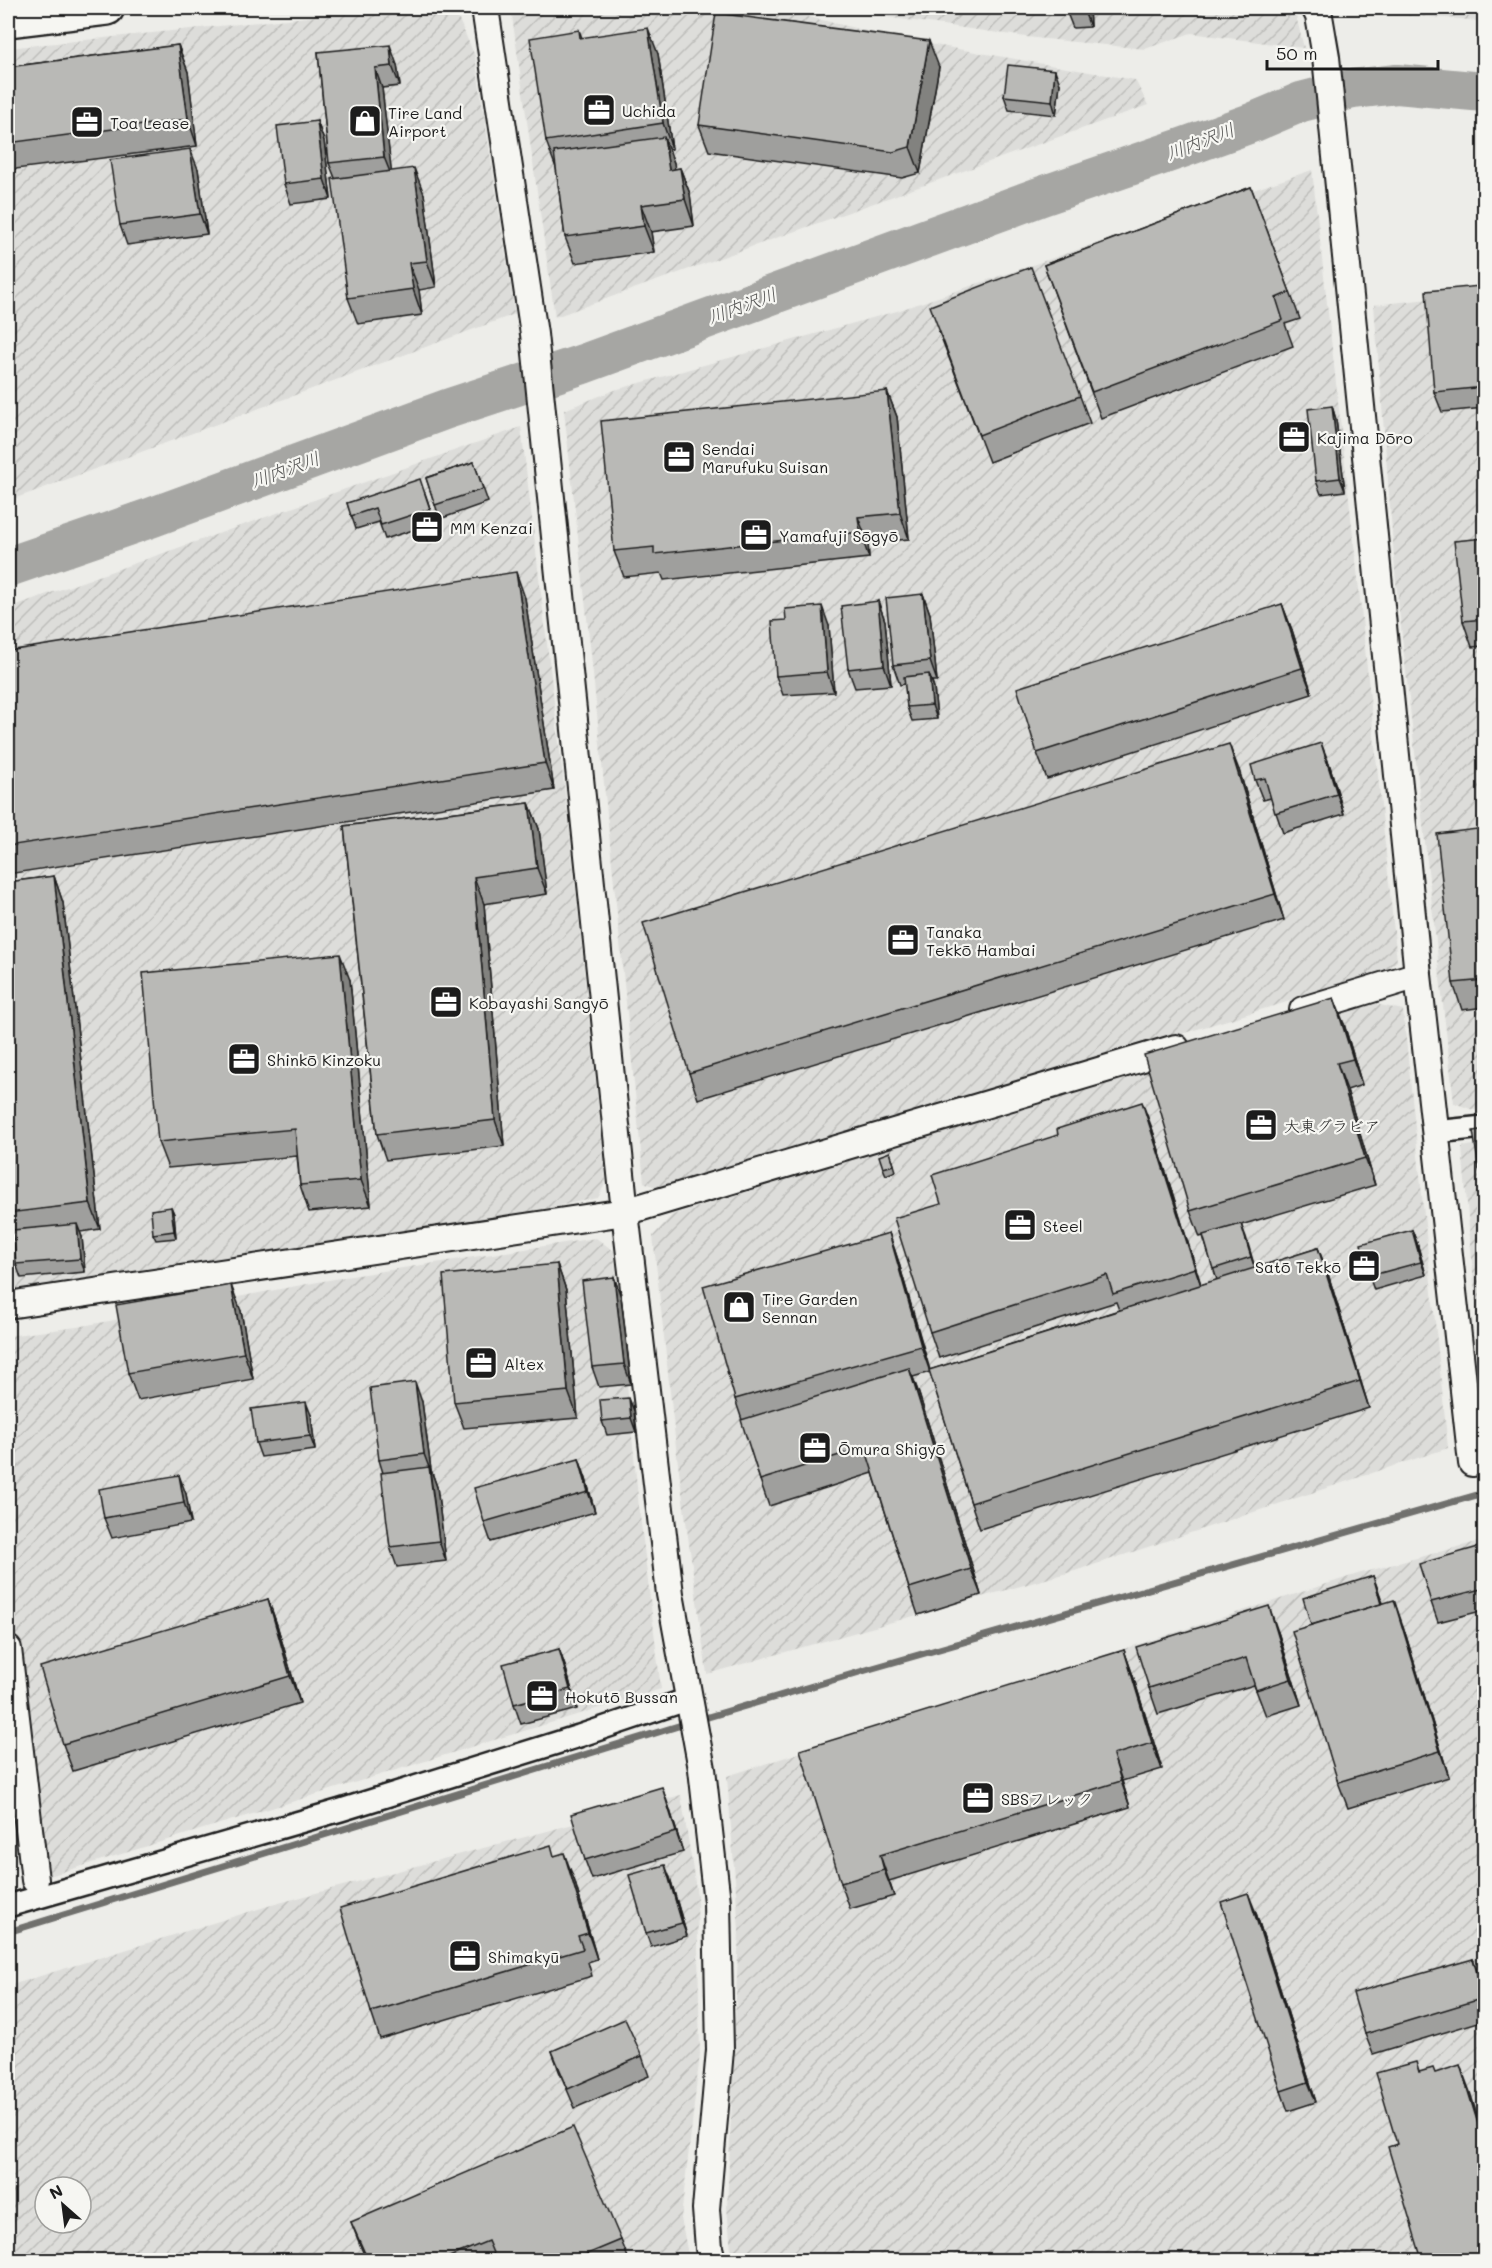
<svg xmlns="http://www.w3.org/2000/svg" width="1492" height="2268" font-family="Mali,'Klee One',sans-serif">
<defs>
<pattern id="industrial-furrows" width="10" height="10" patternUnits="userSpaceOnUse" patternTransform="scale(1.5)"><rect width="10" height="10" fill="#ddddda"/><path d="M-1 1l2-2M0 10L10 0M9 11l2-2" fill="none" stroke="#bdbdba"/></pattern>
</defs>
<rect width="100%" height="100%" fill="#edede9"/>
<filter id="ink" filterUnits="userSpaceOnUse"><feTurbulence type="fractalNoise" baseFrequency=".0167" numOctaves="2"/><feDisplacementMap in="SourceGraphic" scale="12" xChannelSelector="R" yChannelSelector="G"/><feConvolveMatrix kernelMatrix="1 2 1 2 8 2 1 2 1" color-interpolation-filters="sRGB"/></filter>
<g filter="url(#ink)">
<g fill="url(#industrial-furrows)" fill-rule="evenodd">
<polygon points="394,8 436,8 455,11 475,56 515,314 8,501 8,48"/>
<polygon points="520,8 780,8 789,12 895,38 1135,80 1148,105 555,317 512,16"/>
<polygon points="823,8 1294,8 1304,48 1191,33 1145,49 1026,37"/>
<polygon points="1347,8 1484,8 1484,22 1461,19 1349,12"/>
<polygon points="1312,170 1357,570 1397,961 1382,973 664,1191 644,1182 591,654 564,410 615,390 897,311"/>
<polygon points="1484,293 1484,1109 1473,1110 1454,1103 1396,582 1374,305"/>
<polygon points="521,427 569,826 606,1182 598,1198 517,1214 8,1291 8,608"/>
<polygon points="1367,1002 1403,1010 1448,1448 1078,1570 707,1674 677,1456 653,1236 672,1215"/>
<polygon points="1484,1143 1484,1397 1462,1147"/>
<polygon points="596,1238 614,1251 639,1507 661,1689 43,1878 8,1579 8,1336 77,1327 345,1277"/>
<polygon points="1484,1540 1484,2260 732,2260 727,2208 739,1930 727,1776 1361,1573"/>
<path d="M681,1795L697,1895L700,2054L681,2218L689,2260H8V1986L268,1906ZM45,2187H81V2223H45Z"/>
</g>
<g fill="none" stroke-linecap="round" stroke-linejoin="round">
<g stroke="#6f6f6d" stroke-width="7">
<polyline points="698,1720 873,1668 1484,1493"/>
<polyline points="8,1932 688,1723"/>
</g>
<polyline stroke="#a6a6a3" stroke-width="40" points="8,567 150,518 447,409 583,364 1042,196 1179,149 1254,122 1301,102 1352,89 1397,84 1484,92"/>
<defs>
<g id="minor">
<polyline points="1435,1132 1484,1127"/>
<polyline points="8,1906 341,1810 579,1736 689,1699"/>
</g>
<g id="tertiary">
<polyline points="485,8 534,334 625,1212 670,1594 702,1769 717,1902 720,2050 706,2209 709,2248 712,2260"/>
<polyline points="1315,8 1319,16 1326,57 1418,975 1472,1463"/>
<polyline points="1303,1010 1418,975"/>
<polyline points="8,1305 625,1212 1176,1048"/>
<polyline points="8,1649 35,1880"/>
</g>
<polyline id="primary" points="8,20 107,8"/>
</defs>
<use href="#minor" stroke="#1c1c1c" stroke-width="26"/>
<use href="#tertiary" stroke="#1c1c1c" stroke-width="30"/>
<use href="#primary" stroke="#1c1c1c" stroke-width="38"/>
<use href="#minor" stroke="#f6f6f2" stroke-width="21"/>
<use href="#tertiary" stroke="#f6f6f2" stroke-width="26"/>
<use href="#primary" stroke="#f6f6f2" stroke-width="33"/>
</g>
<g fill="#9f9f9d" stroke="#1c1c1c" stroke-width="1.5">
<polygon points="1065,8 1089,8 1090,27 1073,28"/>
<polygon points="1369,8 1420,8 1420,10 1370,11"/>
<polygon points="579,30 582,38 658,54 672,149 669,150 674,163 674,169 680,168 690,194 694,226 651,232 654,252 575,263 565,237 556,168 546,141"/>
<polygon points="178,45 188,72 197,146 8,170 8,67"/>
<polygon points="318,52 397,65 400,86 382,88 391,171 424,194 436,287 419,290 422,315 358,324 348,298 335,178 329,163"/>
<polygon points="939,67 920,173 902,178 709,151 699,125"/>
<polygon points="1060,84 1056,115 1009,110 1004,96"/>
<polygon points="317,121 324,141 331,199 291,204 284,184"/>
<polygon points="198,169 207,234 127,245 120,225"/>
<polygon points="1251,187 1300,319 1285,324 1293,346 1101,418 1044,265"/>
<polygon points="1480,286 1485,298 1485,408 1442,412 1434,392"/>
<polygon points="939,332 1080,396 1090,423 989,462"/>
<polygon points="887,391 897,417 909,539 868,543 869,558 664,580 661,573 624,577 614,551"/>
<polygon points="1332,406 1336,420 1345,491 1321,494 1316,481"/>
<polygon points="474,462 488,502 440,519 426,478"/>
<polygon points="425,493 435,523 385,539 379,522 356,529 347,503"/>
<polygon points="1485,538 1485,646 1472,647 1463,621"/>
<polygon points="923,594 930,614 937,681 932,681 934,688 937,719 912,721 907,707 905,684 900,685 893,665"/>
<polygon points="525,598 554,790 8,874 8,651"/>
<polygon points="878,601 885,621 891,685 855,688 848,669"/>
<polygon points="1282,604 1292,630 1312,694 1047,779 1037,753"/>
<polygon points="786,620 829,626 834,692 783,695 776,676"/>
<polygon points="1329,763 1344,814 1283,833 1271,798 1263,800 1255,780"/>
<polygon points="1239,770 1284,920 698,1099 689,1073"/>
<polygon points="529,803 539,829 547,894 484,904 504,1146 386,1160 377,1134 344,826"/>
<polygon points="1485,828 1485,1007 1462,1010 1453,983"/>
<polygon points="54,876 63,903 100,1229 80,1232 82,1237 85,1272 21,1278 16,1264 14,1239 8,1240 8,882"/>
<polygon points="350,980 371,1206 309,1212 300,1185 297,1156 168,1168 158,1142"/>
<polygon points="1344,1024 1362,1085 1347,1090 1375,1185 1241,1225 1255,1268 1318,1248 1328,1274 1369,1408 980,1529 971,1503 930,1372 913,1377 919,1394 981,1595 918,1615 909,1588 873,1473 769,1506 760,1480 742,1420 735,1399 889,1233 898,1260 930,1370 1119,1310 1116,1302 939,1358 930,1332 941,1204 1152,1128 1201,1285 1217,1280 1203,1236 1200,1237 1190,1211"/>
<polygon points="1485,1129 1485,1185 1479,1169"/>
<polygon points="890,1152 896,1171 886,1175 883,1168"/>
<polygon points="171,1207 174,1214 176,1238 156,1240 153,1234"/>
<polygon points="1412,1230 1417,1243 1426,1275 1374,1290 1369,1276"/>
<polygon points="557,1264 566,1290 578,1418 464,1428 454,1402"/>
<polygon points="614,1277 621,1297 631,1384 599,1387 592,1367"/>
<polygon points="241,1311 253,1379 138,1400 128,1373"/>
<polygon points="422,1402 431,1470 437,1487 446,1561 397,1567 390,1547 383,1473 379,1460"/>
<polygon points="634,1411 636,1432 607,1435 602,1421"/>
<polygon points="311,1415 315,1450 261,1457 256,1443"/>
<polygon points="579,1459 586,1479 595,1512 491,1542 484,1522"/>
<polygon points="186,1494 191,1523 112,1538 104,1518"/>
<polygon points="1485,1545 1485,1610 1438,1622 1431,1602"/>
<polygon points="1373,1576 1383,1603 1403,1626 1449,1777 1348,1808 1338,1782 1311,1625"/>
<polygon points="268,1599 277,1625 300,1703 73,1771 63,1744"/>
<polygon points="1278,1632 1301,1705 1266,1716 1254,1685 1158,1714 1149,1688"/>
<polygon points="559,1649 566,1669 577,1709 521,1724 514,1704"/>
<polygon points="1124,1650 1133,1676 1162,1769 1122,1781 1130,1807 889,1881 894,1896 850,1909 841,1883"/>
<polygon points="669,1807 683,1852 592,1879 585,1860"/>
<polygon points="554,1856 574,1879 597,1959 588,1962 592,1976 380,2039 371,2012"/>
<polygon points="670,1878 687,1936 651,1947 646,1933"/>
<polygon points="1256,1913 1316,2102 1288,2111 1281,2091"/>
<polygon points="1473,1959 1481,1979 1485,1994 1485,2020 1373,2054 1365,2034"/>
<polygon points="552,2051 642,2056 649,2076 575,2108 559,2071"/>
<polygon points="351,2222 621,2240 629,2260 366,2260"/>
</g>
<g fill="#82827f" stroke="#1c1c1c" stroke-width="1.5">
<polygon points="1083,8 1089,8 1090,27"/>
<polygon points="648,28 658,54 672,149 663,123"/>
<polygon points="929,41 939,67 920,173 910,147"/>
<polygon points="178,45 188,72 197,146 188,119"/>
<polygon points="390,45 397,65 400,86 392,66"/>
<polygon points="375,68 382,88 392,177 384,157"/>
<polygon points="1055,70 1060,84 1056,115 1052,101"/>
<polygon points="317,121 324,141 331,199 324,179"/>
<polygon points="664,137 674,163 678,196 669,170"/>
<polygon points="190,149 198,169 207,234 200,214"/>
<polygon points="414,168 424,194 436,287 427,261"/>
<polygon points="680,168 690,194 694,226 685,199"/>
<polygon points="641,205 651,232 654,252 644,226"/>
<polygon points="409,263 419,290 422,315 413,289"/>
<polygon points="1480,286 1485,298 1485,335"/>
<polygon points="887,391 897,417 909,539 900,513"/>
<polygon points="1332,406 1336,420 1345,491 1340,478"/>
<polygon points="858,517 868,543 869,558 860,532"/>
<polygon points="516,572 525,598 554,790 545,763"/>
<polygon points="923,594 930,614 937,681 930,661"/>
<polygon points="878,601 885,621 891,685 884,665"/>
<polygon points="1282,604 1292,630 1312,694 1302,668"/>
<polygon points="822,606 829,626 834,692 827,672"/>
<polygon points="929,674 934,688 937,719 932,705"/>
<polygon points="1321,743 1329,763 1344,814 1337,794"/>
<polygon points="1229,744 1239,770 1284,920 1275,894"/>
<polygon points="529,803 539,829 547,894 537,868"/>
<polygon points="54,876 63,903 100,1229 90,1203"/>
<polygon points="474,877 484,904 504,1146 495,1120"/>
<polygon points="340,954 350,980 371,1206 361,1180"/>
<polygon points="1334,998 1344,1024 1362,1085 1353,1059"/>
<polygon points="1337,1063 1347,1090 1375,1185 1365,1158"/>
<polygon points="1142,1102 1152,1128 1204,1294 1195,1268"/>
<polygon points="171,1207 174,1214 176,1238 174,1231"/>
<polygon points="77,1224 82,1237 85,1272 80,1259"/>
<polygon points="1241,1224 1246,1237 1256,1271 1251,1257"/>
<polygon points="1412,1230 1417,1243 1426,1275 1421,1262"/>
<polygon points="889,1233 898,1260 930,1372 921,1346"/>
<polygon points="1318,1248 1328,1274 1369,1408 1360,1381"/>
<polygon points="557,1264 566,1290 578,1418 568,1391"/>
<polygon points="614,1277 621,1297 631,1384 624,1364"/>
<polygon points="231,1285 241,1311 253,1379 244,1353"/>
<polygon points="909,1368 919,1394 981,1595 971,1569"/>
<polygon points="415,1382 422,1402 431,1470 437,1487 446,1561 439,1541 430,1470 424,1454"/>
<polygon points="629,1398 634,1411 636,1432 631,1418"/>
<polygon points="306,1402 311,1415 315,1450 310,1436"/>
<polygon points="579,1459 586,1479 595,1512 588,1492"/>
<polygon points="179,1475 186,1494 191,1523 184,1503"/>
<polygon points="1373,1576 1380,1596 1390,1628 1383,1608"/>
<polygon points="268,1599 277,1625 300,1703 290,1676"/>
<polygon points="1394,1600 1403,1626 1449,1777 1440,1751"/>
<polygon points="1269,1606 1278,1632 1301,1705 1291,1679"/>
<polygon points="559,1649 566,1669 577,1709 570,1689"/>
<polygon points="1124,1650 1133,1676 1162,1769 1152,1743"/>
<polygon points="1113,1755 1122,1781 1130,1807 1121,1781"/>
<polygon points="662,1787 669,1807 683,1852 676,1832"/>
<polygon points="564,1853 574,1879 597,1959 588,1933"/>
<polygon points="880,1855 889,1881 894,1896 884,1870"/>
<polygon points="665,1865 670,1878 687,1936 682,1923"/>
<polygon points="1248,1893 1256,1913 1316,2102 1308,2082"/>
<polygon points="1473,1959 1481,1979 1485,1994 1485,2001"/>
<polygon points="1460,2065 1470,2092 1485,2141 1485,2147"/>
</g>
<g fill="#b9b9b6" stroke="#1c1c1c" stroke-width="1.5">
<polygon points="716,13 929,41 910,147 893,152 699,125"/>
<polygon points="648,28 663,123 546,141 530,38 579,30 580,38"/>
<polygon points="178,45 188,119 8,143 8,67"/>
<polygon points="390,45 392,66 375,68 384,157 329,163 318,52"/>
<polygon points="1008,65 1055,70 1052,101 1004,96"/>
<polygon points="317,121 324,179 284,184 277,126"/>
<polygon points="664,137 669,170 680,168 685,199 641,205 644,226 565,237 554,152"/>
<polygon points="190,149 200,214 120,225 110,160"/>
<polygon points="414,168 427,261 409,263 413,289 348,298 332,179"/>
<polygon points="1251,187 1290,292 1276,298 1283,320 1092,392 1044,265"/>
<polygon points="1031,267 1080,396 979,435 930,306"/>
<polygon points="1480,286 1485,335 1485,387 1434,392 1426,291"/>
<polygon points="887,391 900,513 858,517 860,532 654,554 654,547 614,551 601,421"/>
<polygon points="1332,406 1340,478 1316,481 1308,409"/>
<polygon points="474,462 483,489 435,505 426,478"/>
<polygon points="420,479 430,509 381,525 375,508 351,516 347,503"/>
<polygon points="1485,538 1485,619 1463,621 1454,541"/>
<polygon points="516,572 545,763 8,846 8,651"/>
<polygon points="923,594 930,661 893,665 886,598"/>
<polygon points="878,601 884,665 848,669 841,606"/>
<polygon points="1282,604 1302,668 1037,753 1017,688"/>
<polygon points="822,606 827,672 776,676 772,621 786,620 785,609"/>
<polygon points="929,674 932,705 907,707 904,677"/>
<polygon points="1321,743 1337,794 1275,813 1265,778 1255,780 1251,765"/>
<polygon points="1229,744 1275,894 689,1073 643,923"/>
<polygon points="529,803 537,868 474,877 495,1120 377,1134 344,826"/>
<polygon points="1485,828 1485,980 1453,983 1437,834"/>
<polygon points="54,876 90,1203 8,1213 8,882"/>
<polygon points="340,954 361,1180 300,1185 295,1129 158,1142 143,973"/>
<polygon points="1334,998 1353,1059 1337,1063 1365,1158 1190,1211 1144,1055"/>
<polygon points="1142,1102 1195,1268 1113,1294 1107,1275 930,1332 894,1218 941,1204 932,1175 1058,1135 1057,1129"/>
<polygon points="1485,1129 1485,1168 1479,1169 1473,1131"/>
<polygon points="890,1152 894,1165 883,1168 879,1156"/>
<polygon points="171,1207 174,1231 153,1234 151,1210"/>
<polygon points="77,1224 80,1259 16,1264 13,1230"/>
<polygon points="1241,1224 1251,1257 1213,1269 1203,1235"/>
<polygon points="1412,1230 1421,1262 1369,1276 1361,1244"/>
<polygon points="889,1233 921,1346 735,1399 703,1286"/>
<polygon points="1318,1248 1360,1381 971,1503 929,1370"/>
<polygon points="557,1264 568,1391 454,1402 443,1275"/>
<polygon points="614,1277 624,1364 592,1367 582,1281"/>
<polygon points="231,1285 244,1353 128,1373 116,1305"/>
<polygon points="909,1368 971,1569 909,1588 865,1447 760,1480 741,1420"/>
<polygon points="415,1382 424,1454 379,1460 370,1388"/>
<polygon points="629,1398 631,1418 602,1421 600,1400"/>
<polygon points="306,1402 310,1436 256,1443 251,1409"/>
<polygon points="579,1459 588,1492 484,1522 474,1488"/>
<polygon points="429,1467 439,1541 390,1547 381,1473"/>
<polygon points="179,1475 184,1503 104,1518 99,1489"/>
<polygon points="1485,1545 1485,1588 1431,1602 1419,1564"/>
<polygon points="1373,1576 1381,1604 1311,1625 1303,1598"/>
<polygon points="268,1599 290,1676 63,1744 40,1667"/>
<polygon points="1394,1600 1440,1751 1338,1782 1292,1631"/>
<polygon points="1269,1606 1291,1679 1256,1690 1246,1658 1149,1688 1136,1647"/>
<polygon points="559,1649 570,1689 514,1704 503,1664"/>
<polygon points="1124,1650 1152,1743 1113,1755 1121,1781 880,1855 884,1870 841,1883 800,1750"/>
<polygon points="662,1787 676,1832 585,1860 571,1814"/>
<polygon points="551,1845 554,1856 564,1853 588,1933 578,1936 583,1949 371,2012 340,1908"/>
<polygon points="665,1865 682,1923 646,1933 629,1875"/>
<polygon points="1248,1893 1308,2082 1281,2091 1221,1902"/>
<polygon points="1473,1959 1484,1998 1365,2034 1353,1993"/>
<polygon points="625,2019 642,2056 568,2089 552,2051"/>
<polygon points="1416,2062 1419,2072 1433,2068 1435,2073 1460,2065 1485,2147 1485,2260 1422,2260 1388,2147 1397,2144 1376,2073"/>
<polygon points="573,2127 621,2240 573,2260 496,2260 488,2241 442,2260 368,2260 351,2222"/>
</g>
</g>
<defs>
<symbol id="office-square" viewBox="-11 -11 22 22"><rect x="-9" y="-9" width="18" height="18" rx="4" fill="#1c1c1c" stroke="#f6f6f2"/><path d="M-6-3h4V-5.5h4V-3h4V5H-6ZM-1-4.5V-3h2v-1.5ZM-6 0V1H6V0Z" fill="#fff"/></symbol>
<symbol id="shop-square" viewBox="-11 -11 22 22"><rect x="-9" y="-9" width="18" height="18" rx="4" fill="#1c1c1c" stroke="#f6f6f2"/><path d="M-5-2.5h2.3a2.7 3.5 0 0 1 5.4 0H5L5.5 6h-11ZM-1.5-2.5h3a1.5 2.3 0 0 0-3 0Z" fill="#fff"/></symbol>
</defs>
<g fill-rule="evenodd">
<use href="#office-square" x="580" y="91" width="38" height="38"/>
<use href="#shop-square" x="346" y="102" width="38" height="38"/>
<use href="#office-square" x="68" y="103" width="38" height="38"/>
<use href="#office-square" x="1275" y="418" width="38" height="38"/>
<use href="#office-square" x="660" y="438" width="38" height="38"/>
<use href="#office-square" x="408" y="508" width="38" height="38"/>
<use href="#office-square" x="737" y="516" width="38" height="38"/>
<use href="#office-square" x="884" y="921" width="38" height="38"/>
<use href="#office-square" x="427" y="983" width="38" height="38"/>
<use href="#office-square" x="225" y="1040" width="38" height="38"/>
<use href="#office-square" x="1242" y="1106" width="38" height="38"/>
<use href="#office-square" x="1001" y="1206" width="38" height="38"/>
<use href="#office-square" x="1345" y="1247" width="38" height="38"/>
<use href="#shop-square" x="720" y="1288" width="38" height="38"/>
<use href="#office-square" x="462" y="1344" width="38" height="38"/>
<use href="#office-square" x="796" y="1429" width="38" height="38"/>
<use href="#office-square" x="523" y="1677" width="38" height="38"/>
<use href="#office-square" x="959" y="1779" width="38" height="38"/>
<use href="#office-square" x="446" y="1937" width="38" height="38"/>
</g>
<g text-anchor="middle" dominant-baseline="central" stroke-width="4.5" stroke-linejoin="round" paint-order="stroke">
<g font-size="16" fill="#1c1c1c" stroke="#f6f6f2" text-anchor="start">
<text x="622" y="110">Uchida</text>
<text x="388" y="112">Tire Land<tspan x="388" dy="18">Airport</tspan></text>
<text x="110" y="122">Toa Lease</text>
<text x="1317" y="437">Kajima Dōro</text>
<text x="702" y="448">Sendai<tspan x="702" dy="18">Marufuku Suisan</tspan></text>
<text x="450" y="527">MM Kenzai</text>
<text x="779" y="535">Yamafuji Sōgyō</text>
<text x="926" y="931">Tanaka<tspan x="926" dy="18">Tekkō Hambai</tspan></text>
<text x="469" y="1002">Kobayashi Sangyō</text>
<text x="267" y="1059">Shinkō Kinzoku</text>
<text x="1284" y="1125">大東グラビア</text>
<text x="1043" y="1225">Steel</text>
<text x="1341" y="1266" text-anchor="end">Satō Tekkō</text>
<text x="762" y="1298">Tire Garden<tspan x="762" dy="18">Sennan</tspan></text>
<text x="504" y="1363">Altex</text>
<text x="838" y="1448">Ōmura Shigyō</text>
<text x="565" y="1696">Hokutō Bussan</text>
<text x="1001" y="1798">SBSフレック</text>
<text x="488" y="1956">Shimakyū</text>
</g>
<g font-size="18" font-style="italic" fill="#535352" stroke="#f6f6f2">
<text transform="translate(1200 141) rotate(-21)">川内沢川</text>
<text transform="translate(742 305) rotate(-20)">川内沢川</text>
<text transform="translate(285 469) rotate(-20)">川内沢川</text>
</g>
</g>
<rect width="1492" height="2268" fill="none" stroke="#f6f6f2" stroke-width="30"/>
<rect x="15" y="15" width="1462" height="2238" fill="none" stroke="#1c1c1c" stroke-width="2" filter="url(#ink)"/>
<g transform="translate(63 2205) rotate(332)"><circle r="28" fill="#f6f6f2" stroke="#9f9f9c" stroke-width="1.5"/>
<path d="M0-4.5L10 22L0 15L-10 22Z" fill="#1c1c1c"/>
<text y="-9" font-size="16" font-weight="bold" text-anchor="middle" fill="#1c1c1c">N</text>
</g>
<path d="M1267 60v9h171v-9" fill="none" stroke="#1c1c1c" stroke-width="3"/>
<text x="1276" y="60" font-size="18" fill="#1c1c1c" stroke="#f6f6f2" stroke-width="4.5" paint-order="stroke">50 m</text>
</svg>
